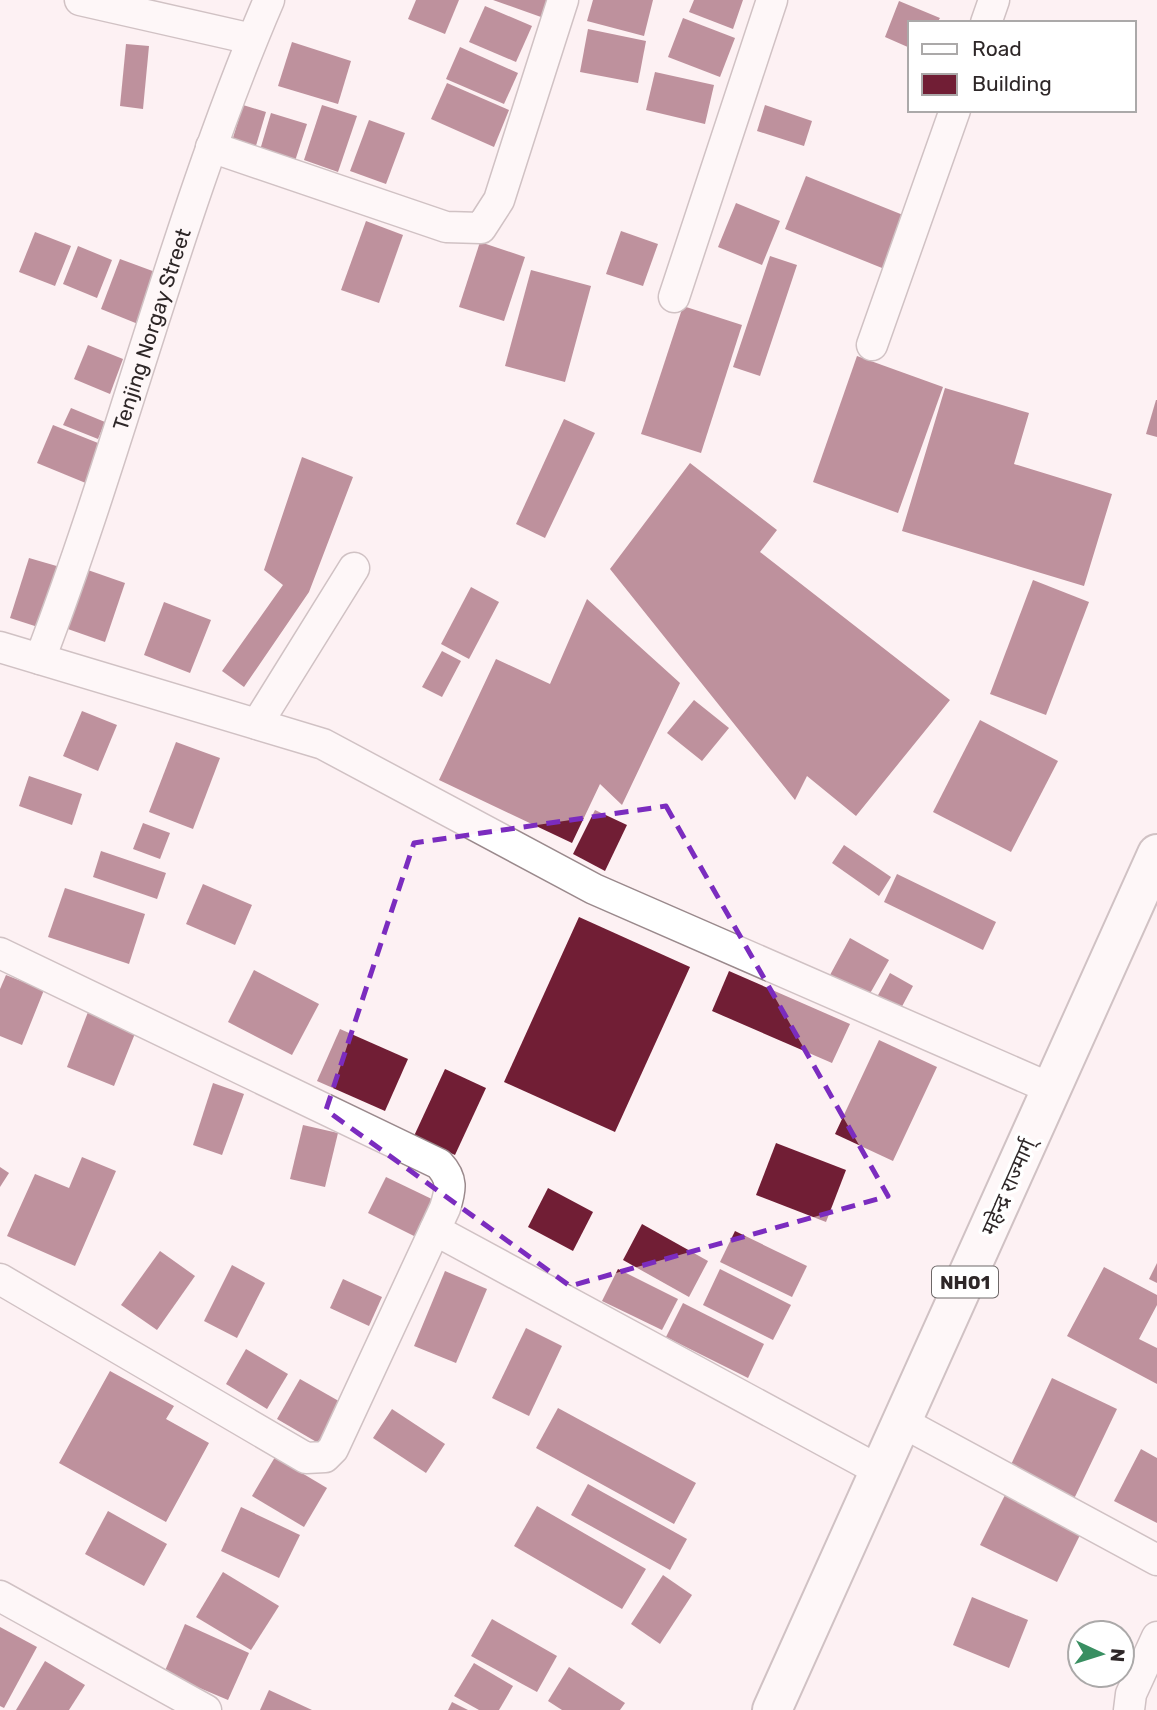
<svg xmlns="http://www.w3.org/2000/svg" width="1157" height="1710" font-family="Rubik,'Noto Sans Devanagari',sans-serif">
<rect width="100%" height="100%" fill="#fdf1f3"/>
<g fill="#711e35">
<polygon points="416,0 459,0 445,34 408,19"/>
<polygon points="493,0 547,0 541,17"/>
<polygon points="593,0 653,0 644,36 587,21"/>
<polygon points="694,0 743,0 733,29 689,12"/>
<polygon points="899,1 940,18 937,23 910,23 910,48 885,37"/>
<polygon points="485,6 532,26 516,62 469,42"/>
<polygon points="683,18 735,38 720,77 668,57"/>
<polygon points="588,29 646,41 638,83 580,72"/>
<polygon points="292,42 351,61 338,104 278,86"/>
<polygon points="126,44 149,46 143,109 120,106"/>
<polygon points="460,47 518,73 504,104 446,79"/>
<polygon points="655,72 714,85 705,124 646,110"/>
<polygon points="447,83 509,110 494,147 431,119"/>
<polygon points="243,105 266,112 255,149 232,141"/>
<polygon points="322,105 357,116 338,172 304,160"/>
<polygon points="765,105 812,121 804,146 757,131"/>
<polygon points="271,113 307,124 295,161 260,150"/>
<polygon points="369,120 405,133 386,184 350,171"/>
<polygon points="806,176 913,219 892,272 785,229"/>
<polygon points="736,203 780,221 762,265 718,247"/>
<polygon points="366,221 403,235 379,303 341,290"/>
<polygon points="621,231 658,244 643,286 606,274"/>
<polygon points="35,232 71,246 55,286 19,272"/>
<polygon points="480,242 525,257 504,321 459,307"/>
<polygon points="78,246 112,260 97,298 63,284"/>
<polygon points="770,256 797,265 760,376 733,367"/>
<polygon points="120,259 158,273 138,324 101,309"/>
<polygon points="531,270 591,286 565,382 505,366"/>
<polygon points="683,306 742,325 701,453 641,434"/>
<polygon points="88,345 123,359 110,394 74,379"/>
<polygon points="857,356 943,387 898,513 813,482"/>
<polygon points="945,388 1029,413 1014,464 1112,494 1084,586 902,531"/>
<polygon points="1156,400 1157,400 1157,437 1146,434"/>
<polygon points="71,408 105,422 98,439 63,425"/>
<polygon points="564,419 595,433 545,538 516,524"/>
<polygon points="53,425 108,447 93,486 37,463"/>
<polygon points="302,457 353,477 309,592 244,687 222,671 283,585 264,570"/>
<polygon points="690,463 777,530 760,552 950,700 856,816 807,776 795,800 610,569"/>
<polygon points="29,558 60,567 41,628 10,618"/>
<polygon points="85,569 125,583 105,642 65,628"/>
<polygon points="1033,580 1089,602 1046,715 990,694"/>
<polygon points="471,587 499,602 469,659 441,644"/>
<polygon points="587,599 680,683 622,805 600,784 572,843 439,780 496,659 550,684"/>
<polygon points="164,602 211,620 190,673 144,655"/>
<polygon points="442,651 461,661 442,697 422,687"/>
<polygon points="694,700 729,728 702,761 667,733"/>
<polygon points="82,711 117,725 98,771 63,756"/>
<polygon points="980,720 1058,761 1011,852 933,812"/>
<polygon points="176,742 220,758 193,829 149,812"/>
<polygon points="29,776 82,794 72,825 19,806"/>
<polygon points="595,810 627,825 605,871 573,854"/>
<polygon points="143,823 170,833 160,859 133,849"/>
<polygon points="844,845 891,877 879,896 832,863"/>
<polygon points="101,851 166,873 157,899 93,877"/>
<polygon points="897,874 996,922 983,950 884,902"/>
<polygon points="203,884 252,905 235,945 186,924"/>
<polygon points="65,888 145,914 129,964 48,937"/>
<polygon points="579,917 690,967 615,1132 504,1082"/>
<polygon points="850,938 889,960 868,997 830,975"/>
<polygon points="254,970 319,1004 292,1055 228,1022"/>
<polygon points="729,971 850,1024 832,1063 712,1011"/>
<polygon points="890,973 913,986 899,1012 876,999"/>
<polygon points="6,975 44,990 22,1045 0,1036 0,989"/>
<polygon points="88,1012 136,1031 114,1086 67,1067"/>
<polygon points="340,1029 408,1059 385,1111 317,1081"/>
<polygon points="879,1040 937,1067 893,1161 835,1134"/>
<polygon points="445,1069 486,1088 455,1155 414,1136"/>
<polygon points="213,1083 244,1094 222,1155 193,1145"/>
<polygon points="303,1125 338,1133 325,1187 290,1179"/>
<polygon points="776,1143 846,1170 826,1222 756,1195"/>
<polygon points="82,1157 116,1171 75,1266 7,1236 35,1174 69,1188"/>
<polygon points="0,1167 9,1173 0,1187"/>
<polygon points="386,1177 438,1202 420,1239 368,1213"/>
<polygon points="548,1188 593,1212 573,1251 528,1227"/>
<polygon points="642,1224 708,1261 689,1297 623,1260"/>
<polygon points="735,1231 807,1266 792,1297 720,1262"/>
<polygon points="160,1251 195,1276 157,1330 121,1305"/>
<polygon points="1157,1263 1157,1283 1149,1279"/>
<polygon points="232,1265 265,1283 237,1338 204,1321"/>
<polygon points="1104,1267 1157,1295 1157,1305 1139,1339 1157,1348 1157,1384 1067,1336"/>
<polygon points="618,1269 678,1299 662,1330 602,1301"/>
<polygon points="720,1269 791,1305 773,1340 703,1305"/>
<polygon points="445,1271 487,1289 456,1363 414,1346"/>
<polygon points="343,1279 382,1297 369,1326 330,1308"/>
<polygon points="683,1303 764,1344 748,1378 666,1337"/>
<polygon points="526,1328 562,1346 529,1416 492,1398"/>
<polygon points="246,1349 288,1374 267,1409 226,1384"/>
<polygon points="110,1371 174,1406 166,1419 209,1443 166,1522 59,1463"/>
<polygon points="1052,1378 1117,1409 1072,1503 1008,1471"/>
<polygon points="300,1379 344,1404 320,1444 277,1419"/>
<polygon points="558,1408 696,1483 674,1524 536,1448"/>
<polygon points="392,1409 445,1444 426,1473 373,1438"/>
<polygon points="1141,1449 1157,1458 1157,1523 1114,1501"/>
<polygon points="275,1457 327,1488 304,1527 252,1496"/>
<polygon points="588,1484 687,1539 670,1570 571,1515"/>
<polygon points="1005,1495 1081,1533 1057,1582 980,1545"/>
<polygon points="537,1506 646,1569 622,1609 514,1546"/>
<polygon points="241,1507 300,1535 279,1578 221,1551"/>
<polygon points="108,1511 167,1544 144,1586 85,1554"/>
<polygon points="223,1572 279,1606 251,1650 196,1617"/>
<polygon points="663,1575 692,1595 660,1644 631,1624"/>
<polygon points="972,1597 1028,1620 1009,1668 953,1645"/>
<polygon points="492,1619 557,1656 537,1692 471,1656"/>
<polygon points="185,1624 249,1653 228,1700 164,1673"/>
<polygon points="0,1627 37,1647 4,1708 0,1706"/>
<polygon points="45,1661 85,1685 69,1710 16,1710"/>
<polygon points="474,1663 513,1686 499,1710 479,1710 454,1696"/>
<polygon points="569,1667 625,1703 620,1710 562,1710 548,1701"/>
<polygon points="269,1690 312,1710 260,1710"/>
<polygon points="452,1702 468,1710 448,1710"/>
</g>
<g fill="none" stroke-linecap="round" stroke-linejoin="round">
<defs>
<g id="minor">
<polyline points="80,0 252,39"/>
<polyline points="986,23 994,0"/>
<polyline points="211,147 446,227 481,228 499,200 563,0"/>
<polyline points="674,297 772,0"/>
<polyline points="872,345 955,110"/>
<polyline points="0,647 323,744 594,889 1052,1089"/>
<path id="s1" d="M40,659C123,442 177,214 269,0"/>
<polyline points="257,724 354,568"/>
<path d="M0,953L439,1164C453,1179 451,1189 445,1208L333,1449L325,1457L306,1458L0,1279"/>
<polyline points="435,1230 880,1471"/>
<polyline points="902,1422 1157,1560"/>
<polyline points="0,1596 206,1710"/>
<polyline points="1129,1710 1131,1694 1157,1637"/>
</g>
<polyline id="trunk" points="772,1710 1157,854"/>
</defs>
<use href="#minor" stroke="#9a898c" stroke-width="33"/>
<use href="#trunk" stroke="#9a898c" stroke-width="42"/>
<use href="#minor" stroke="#fff" stroke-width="30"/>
<use href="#trunk" stroke="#fff" stroke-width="38"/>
</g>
<path d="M0 0H1157V1710H0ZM666,806L888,1196L570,1286L326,1110L414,843Z" fill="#fdf1f3" fill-opacity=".55" fill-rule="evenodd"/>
<path fill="none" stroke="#7b2cbf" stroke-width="5" stroke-dasharray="14 9" stroke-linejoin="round" d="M666,806L888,1196L570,1286L326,1110L414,843Z"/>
<g text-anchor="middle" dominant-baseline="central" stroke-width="7" stroke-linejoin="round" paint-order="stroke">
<rect fill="#fff" stroke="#6d6868" stroke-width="2" x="932" y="1266.5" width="66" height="31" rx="5"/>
<g font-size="19" font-weight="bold" fill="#2e2728">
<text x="965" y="1282">NH01</text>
</g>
<g font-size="21" fill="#2e2728" stroke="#fff">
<text stroke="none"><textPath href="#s1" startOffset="348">Tenjing Norgay Street</textPath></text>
<text transform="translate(1008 1187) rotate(-66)">महेन्द्र राज्मार्ग्</text>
</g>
</g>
<rect x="908" y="21" width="228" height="91" fill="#ffffff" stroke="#aba9a9" stroke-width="2"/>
<rect x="922" y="44" width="35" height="10" fill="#ffffff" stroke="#aba9a9" stroke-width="2"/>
<text x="972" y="56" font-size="21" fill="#2e2728">Road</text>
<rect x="922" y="74" width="35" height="21" fill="#711e35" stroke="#aba9a9" stroke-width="2"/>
<text x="972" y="91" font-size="21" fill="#2e2728">Building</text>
<g transform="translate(1101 1654) rotate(94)"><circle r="33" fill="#ffffff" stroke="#aba9a9" stroke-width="2"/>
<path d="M0-5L12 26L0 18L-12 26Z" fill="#398f62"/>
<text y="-10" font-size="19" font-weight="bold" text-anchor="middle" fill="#2e2728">N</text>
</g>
</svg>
